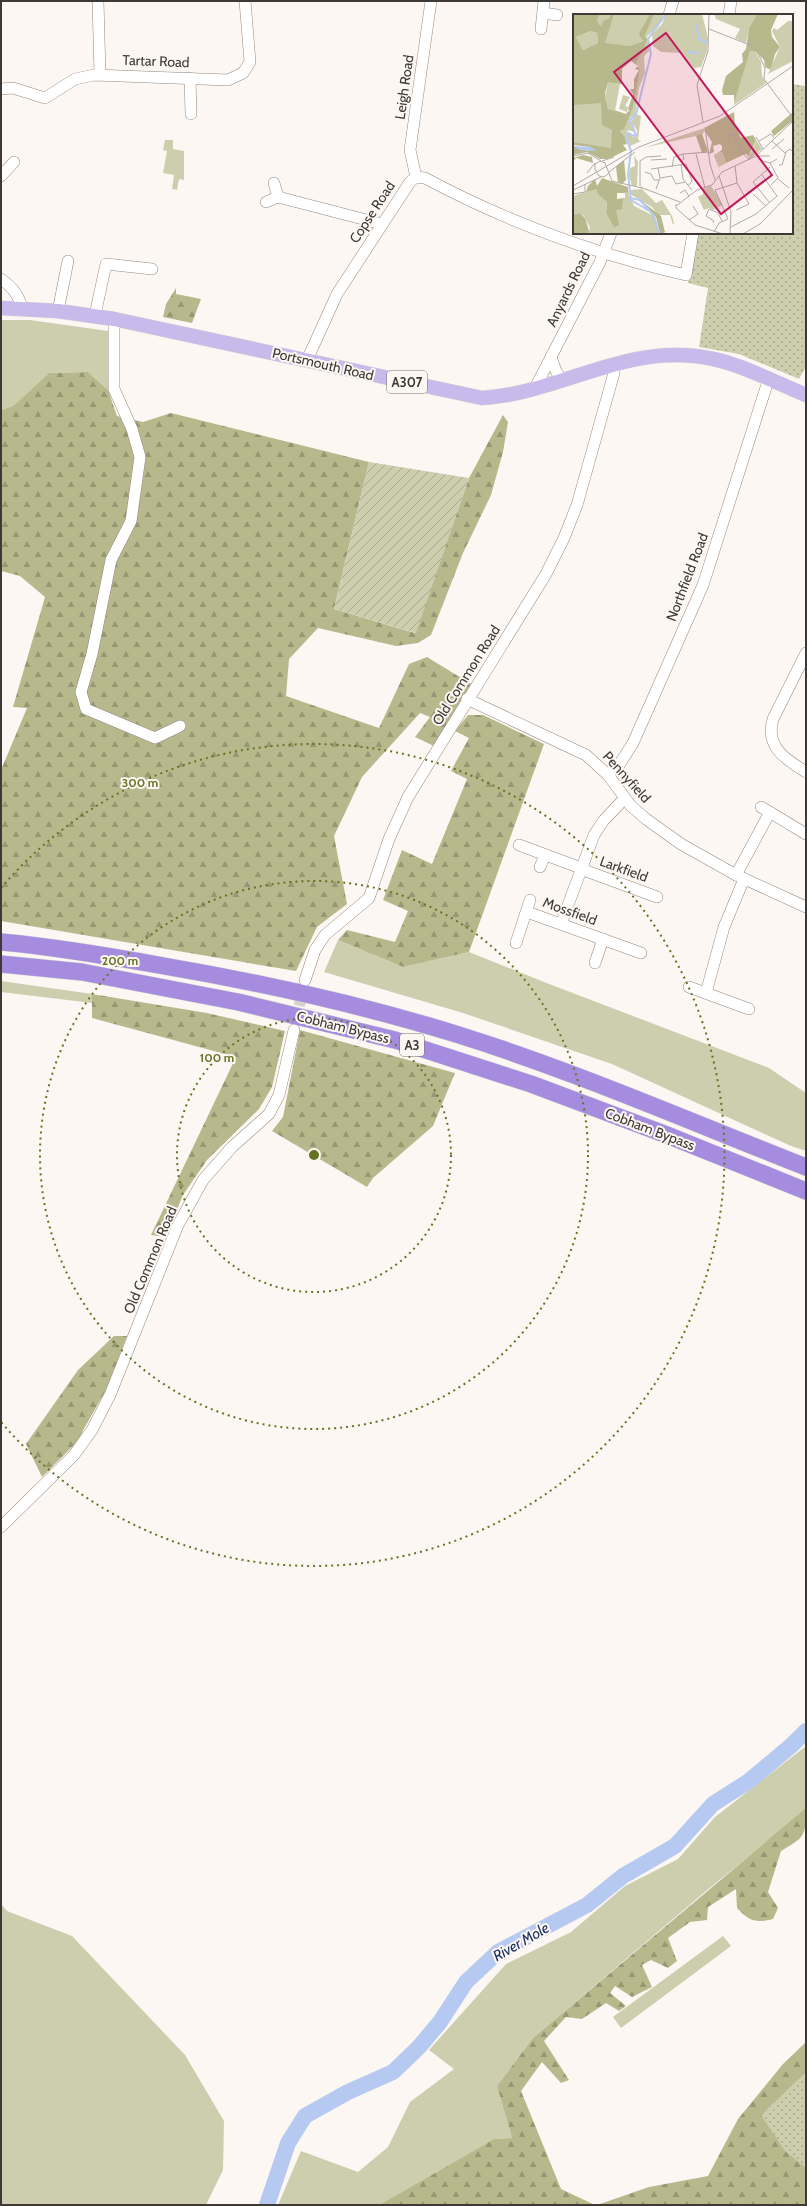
<svg xmlns="http://www.w3.org/2000/svg" width="807" height="2206" font-family="Cabin,sans-serif">
<defs>
<pattern id="forest-firs" width="22" height="20" patternUnits="userSpaceOnUse"><rect width="22" height="20" fill="#b7b98c"/><path d="M5 1l3.5 6h-7zM16 11l3.5 6h-7z" fill="#969773"/></pattern>
<pattern id="park-dots" width="8" height="8" patternUnits="userSpaceOnUse"><rect width="8" height="8" fill="#ccceae"/><path d="M2 2h.1M6 6h.1" fill="none" stroke="#a7a88e" stroke-width="1.8" stroke-linecap="round"/></pattern>
<pattern id="garden-furrows" width="10" height="10" patternUnits="userSpaceOnUse"><rect width="10" height="10" fill="#ccceae"/><path d="M-1 1l2-2M0 10L10 0M9 11l2-2" fill="none" stroke="#a7a88e"/></pattern>
</defs>
<rect width="100%" height="100%" fill="#fdf7f3"/>
<g fill="#ccceae">
<polygon points="165,140 173,140 173,149 184,151 184,180 179,179 177,190 172,189 174,175 163,173 167,151 163,150"/>
<polygon points="1,320 30,320 108,331 108,390 88,372 49,373 13,406 1,410"/>
<polygon points="338,940 403,967 469,952 544,982 769,1068 806,1093 806,1151 791,1146 612,1064 463,1013 324,972"/>
<polygon points="1,981 92,994 92,1003 1,992"/>
<polygon points="806,1746 806,1808 800,1815 706,1891 533,2038 497,2086 512,2138 494,2139 379,2205 278,2205 301,2151 358,2172 388,2147 410,2102 454,2069 429,2050 506,1964 571,1932 625,1886 678,1859 715,1817"/>
<polygon points="1,1904 7,1911 72,1936 185,2055 224,2121 223,2170 206,2205 1,2205"/>
<polygon points="723,1936 731,1946 621,2028 613,2017"/>
</g>
<g fill="url(#forest-firs)">
<polygon points="176,288 176,294 201,299 192,323 163,317 166,304"/>
<polygon points="88,372 108,390 117,416 143,422 171,413 369,462 334,609 415,633 469,478 503,415 508,422 503,452 491,495 463,553 431,635 418,643 396,646 318,628 289,659 286,696 379,728 409,664 427,657 471,684 434,746 415,737 430,717 420,713 362,777 334,836 347,904 317,927 296,971 1,921 1,770 27,708 13,707 45,597 20,576 1,571 1,410 13,406 49,373"/>
<polygon points="468,715 483,715 544,744 469,952 403,967 338,940 347,930 395,942 408,911 383,900 402,850 432,864 467,779 451,771 469,738 455,731"/>
<polygon points="92,994 207,1013 285,1031 272,1087 259,1109 207,1160 183,1195 165,1237 151,1235 236,1057 92,1018"/>
<polygon points="300,1030 455,1073 433,1126 373,1178 367,1187 272,1131 283,1117"/>
<polygon points="114,1336 127,1336 107,1388 76,1443 42,1477 26,1444 78,1370"/>
<path d="M806,1808C806,1836 805,1837 781,1851L768,1892L778,1908L773,1919C756,1923 750,1922 737,1908L736,1889L708,1907L707,1920L690,1922L668,1938L677,1961L668,1968L651,1960L642,1965L652,1987L632,1997L615,1986L610,1993L626,2006L619,2011L606,2003L582,2019L566,2017L544,2041L569,2080L561,2083L542,2062L521,2091L561,2189L595,2205H379L494,2139L512,2138L497,2086L533,2038Z"/>
<polygon points="806,2042 806,2205 597,2205 649,2187 708,2176 738,2119 783,2064"/>
</g>
<g fill="url(#park-dots)">
<polygon points="792,84 806,86 806,367 799,379 739,354 699,347 708,288 688,283 696,233 792,233"/>
<polygon points="806,2072 806,2168 785,2151 761,2115"/>
</g>
<polygon fill="url(#garden-furrows)" points="369,462 469,478 416,633 334,609"/>
<g fill="none" stroke-linecap="round" stroke-linejoin="round">
<polyline stroke="#b5c9f1" stroke-width="16" points="267,2205 288,2143 305,2116 348,2092 393,2072 419,2047 440,2022 466,1982 498,1952 587,1905 623,1876 675,1846 713,1804 749,1781 792,1745 806,1731"/>
<polyline stroke="#d7d1cd" stroke-width="11" stroke-dasharray="11 5.5" stroke-linecap="butt" points="296,1022 303,988"/>
<defs>
<g id="minor">
<polyline points="98,1 100,74"/>
<polyline points="543,13 557,15"/>
<polyline points="669,15 673,1"/>
<polyline points="729,15 731,1"/>
<polyline points="541,29 544,1"/>
<polyline points="190,78 191,114"/>
<polyline points="1,89 13,88 45,98 75,79 94,75 228,80 243,73 250,62 245,1"/>
<polyline points="1,176 14,162"/>
<polyline points="416,177 410,150 431,1"/>
<polyline points="274,183 278,197"/>
<polyline points="266,202 278,197 382,224"/>
<path d="M1,279C13,288 18,294 22,308"/>
<polyline points="58,311 68,261"/>
<polyline points="95,315 106,264 152,269"/>
<polyline points="114,319 114,389 132,429 140,457 131,521 111,560 92,654 81,692 86,709 155,738 180,726"/>
<polyline points="551,357 556,371 562,380"/>
<path d="M307,360L337,294L410,182L416,177L425,178C507,222 595,254 686,275L693,233"/>
<polyline points="535,388 600,262 611,233"/>
<path d="M806,653L773,719C765,747 785,759 806,772"/>
<polyline points="467,699 586,755 608,775 631,806 646,819 681,844 736,875"/>
<polyline points="608,775 619,765 633,743 703,585 769,378"/>
<polyline points="761,807 806,834"/>
<polyline points="770,812 736,875 806,907"/>
<polyline points="519,845 581,868"/>
<polyline points="540,867 545,855"/>
<polyline points="581,869 657,897"/>
<polyline points="527,912 641,953"/>
<polyline points="561,924 594,835 604,820 624,799"/>
<polyline points="516,943 530,900"/>
<polyline points="595,963 603,939"/>
<polyline points="305,980 315,950 325,935 369,898 389,839 408,797 546,574 564,538 577,505 614,373 614,365"/>
<polyline points="689,987 749,1009"/>
<polyline points="706,993 724,927 744,879"/>
<polyline points="1,1527 74,1455 92,1430 110,1395 178,1225 203,1180 232,1147 269,1114 279,1095 294,1030"/>
</g>
<path id="major" d="M1,308L58,311L114,319L482,398C555,394 621,347 695,356C735,360 769,380 806,395"/>
<g id="highway">
<path d="M1,942C56,947 109,956 164,966C263,983 363,1005 459,1035C577,1072 691,1122 806,1167"/>
<polyline points="1,964 82,972 238,1002 395,1040 531,1084 667,1135 806,1191"/>
</g>
</defs>
<use href="#minor" stroke="#95887e" stroke-width="12"/>
<use href="#major" stroke="#d5d3d3" stroke-width="15"/>
<use href="#highway" stroke="#d5d3d3" stroke-width="18"/>
<use href="#minor" stroke="#fff" stroke-width="11"/>
<use href="#major" stroke="#cabaeb" stroke-width="14"/>
<use href="#highway" stroke="#a68cde" stroke-width="17"/>
</g>
<g fill="none" stroke="#657422" stroke-width="2" stroke-dasharray="2 4">
<circle cx="314" cy="1155" r="137"/>
<circle cx="314" cy="1155" r="274"/>
<path d="M1 888A411 411 0 1 1 1 1422"/>
</g>
<g text-anchor="middle" dominant-baseline="central" stroke-width="4" stroke-linejoin="round" paint-order="stroke">
<g fill="#fdf7f3" stroke="#78726e" stroke-width="1">
<rect x="387" y="371" width="40" height="22" rx="3"/>
<rect x="400" y="1034" width="24" height="22" rx="3"/>
</g>
<g font-size="13" font-weight="bold" fill="#3f3935">
<text x="407" y="382">A307</text>
<text x="412" y="1045">A3</text>
</g>
<g font-size="14" fill="#3f3935" stroke="#fdf7f3">
<text transform="translate(156 61) rotate(2)">Tartar Road</text>
<text transform="translate(404 87) rotate(-82)">Leigh Road</text>
<text transform="translate(372 212) rotate(-57)">Copse Road</text>
<text transform="translate(568 289) rotate(-64)">Anyards Road</text>
<text transform="translate(323 364) rotate(13)">Portsmouth Road</text>
<text transform="translate(687 577) rotate(-69)">Northfield Road</text>
<text transform="translate(466 675) rotate(-58)">Old Common Road</text>
<text transform="translate(627 777) rotate(48)">Pennyfield</text>
<text transform="translate(624 869) rotate(20)">Larkfield</text>
<text transform="translate(570 911) rotate(20)">Mossfield</text>
<text transform="translate(343 1027) rotate(14)">Cobham Bypass</text>
<text transform="translate(650 1129) rotate(21)">Cobham Bypass</text>
<text transform="translate(150 1260) rotate(-67)">Old Common Road</text>
</g>
<g font-size="15" font-style="italic" fill="#1c3263" stroke="#fdf7f3">
<text transform="translate(521 1942) rotate(-30)">River Mole</text>
</g>
</g>
<g transform="translate(573 14)">
<rect width="220" height="220" fill="#fdf7f3"/>
<path d="M27,0H38L37,5L28,12L24,7ZM41,0H91L85,13L74,22L76,37L71,42L72,59L66,74L62,100L57,104L58,112L62,118L55,116L52,123L47,117L51,114L60,94L67,56L63,48L69,33L30,30ZM93,0H129L135,24L134,37L128,53L121,54L109,39L88,38L80,32L79,20L89,10ZM141,0H184L176,14L173,29L162,24L167,15L143,5ZM18,17L24,19L25,29L10,36L3,23ZM177,37L183,38L188,48L189,62L193,69L161,91L163,76ZM50,81L57,83L52,92L55,93L54,98L46,95ZM63,100L68,102L65,126L68,127L57,132L53,122L55,119L60,123L64,122V116L58,108ZM132,114V117L123,122L70,134ZM183,126L189,135L177,145L174,141L178,139ZM61,141L65,148L64,172H59L56,161L57,154L62,152ZM69,175L83,189L89,186L99,202L101,209L100,211L97,201H85L79,193L57,180V176Z" fill="#ccceae"/>
<path d="M0,0H27L24,7L28,12L31,6L36,5L38,0H41L32,29L57,32L71,27L66,21L67,18L77,0H81L71,23L74,25L71,35L63,48L67,56L60,94L51,115L47,117L52,123L54,130L50,131L54,136L35,145H27L14,138L0,141V132L15,137L18,133L0,131ZM18,17L24,19L25,29L10,36L3,23ZM58,47L65,52L62,55L66,56L61,65V75H57L60,80L55,95L57,98L55,97L53,100L35,94L32,79L35,69L49,70V55ZM184,0H205L198,16L199,23L207,33L202,40L198,56L192,53L191,46L183,38L177,37L161,89V81H150L149,76L153,62L170,48L169,40L173,35L176,14ZM161,98L162,110L168,124L180,121L183,126L176,141L172,140L153,149L149,138L142,140L147,158L141,141L149,136V132L147,130L140,132L141,138L136,140L139,128L133,119V113ZM220,98V113L218,108L201,122L198,117ZM132,117L129,120L135,137L129,139L123,122ZM10,141L19,143L20,149L3,144L0,148V144ZM51,146L53,166L49,170L45,169L43,153ZM29,164L55,173L56,183L53,179H44V185L51,184L50,195L46,212L41,214L33,199L34,189L10,182L0,183L13,178L15,172L22,165L24,172ZM67,186L88,202L92,218L101,215L87,220L83,203ZM7,199L12,204L17,220H0V200Z" fill="#b7b98c" fill-rule="evenodd"/>
<path d="M215,7H220V47L195,60L207,33L199,17L201,14L204,16ZM35,68L47,70L42,97L35,95L32,85ZM28,89L29,111L39,116L38,134L0,128V91ZM138,172L150,191L140,196L136,194L131,196L125,183L130,180V175Z" fill="#ccceae"/>
<path d="M149,138L153,149L146,153L142,140ZM23,175L25,180L34,188L33,199L41,214L46,211L43,196L49,195L50,184H52V178H55L61,192L81,202L85,220H14L17,214L11,202L7,199L0,200V182Z" fill="#ccceae"/>
<path d="M0,132L18,133L24,137L7,136Z" fill="#b5c9f1"/>
<path fill="none" stroke="#b5c9f1" stroke-width="2" d="M123,10L126,25L134,29M114,38L126,39M57,184L67,186L81,202L86,220M78,198L58,186L55,160L58,137L53,123L55,119L61,122L63,121L57,106L63,100L78,40L75,25L93,0"/>
<path fill="none" stroke="#b1aba7" stroke-width="1" d="M136,15L182,33L192,54L191,65L220,104M130,108L124,71L135,37L136,0M132,113L137,150L142,166M153,123L161,120L168,138L177,146M183,123L190,135M186,127L198,120L201,124M199,127L212,139M199,135L211,125M110,140L136,138M123,140L132,174M0,142L15,139L28,147M183,142H197M78,146L94,145M29,147L41,143M190,147L197,149L204,145M197,149L205,164L198,171M108,150L110,165L119,176M206,151H209L213,138L217,135L220,138M99,153L101,143L110,140L111,146M78,155L113,150L119,167L115,172M36,158L62,138M72,158L78,160L81,166H86M14,159L22,149M36,159L31,163L26,162L22,156V150L27,147L32,149L39,167M146,162L158,198L157,220M87,164L99,162L103,170L112,168M205,165L216,174M39,167L69,174M0,172L66,133L147,102L220,52M67,172V147L73,143L88,142M67,173L107,188M83,175L87,164L85,154M0,176L28,163M107,179L112,176L116,182M0,180L12,178V170M180,180L193,192M196,188L180,168L197,153M103,190V194L122,211L150,220M103,192L124,176L139,171L149,158L183,142L220,107M136,195L133,202L141,207L140,209M136,195L145,199L149,207M163,196L176,190L164,169M155,205L142,176L164,169L162,152M116,206L125,200L120,192M158,213L183,200L204,182L189,161M141,218L146,209L155,205M170,220L187,210L220,176"/>
<path fill="#c2185b" fill-opacity="0.15" stroke="#c2185b" stroke-width="2" d="M93,19L199,161L148,200L41,58Z"/>
<rect width="220" height="220" fill="none" stroke="#3f3935" stroke-width="2"/>
</g>
<circle cx="314" cy="1155" r="6" fill="#657422" stroke="#fdf7f3" stroke-width="2"/>
<g font-size="12" text-anchor="middle" font-weight="bold" fill="#657422" stroke="#fdf7f3" stroke-width="4" stroke-linejoin="round" paint-order="stroke">
<text x="140" y="787">300 m</text>
<text x="120" y="965">200 m</text>
<text x="217" y="1062">100 m</text>
</g>
<rect width="807" height="2206" fill="none" stroke="#3f3935" stroke-width="4"/>
</svg>
